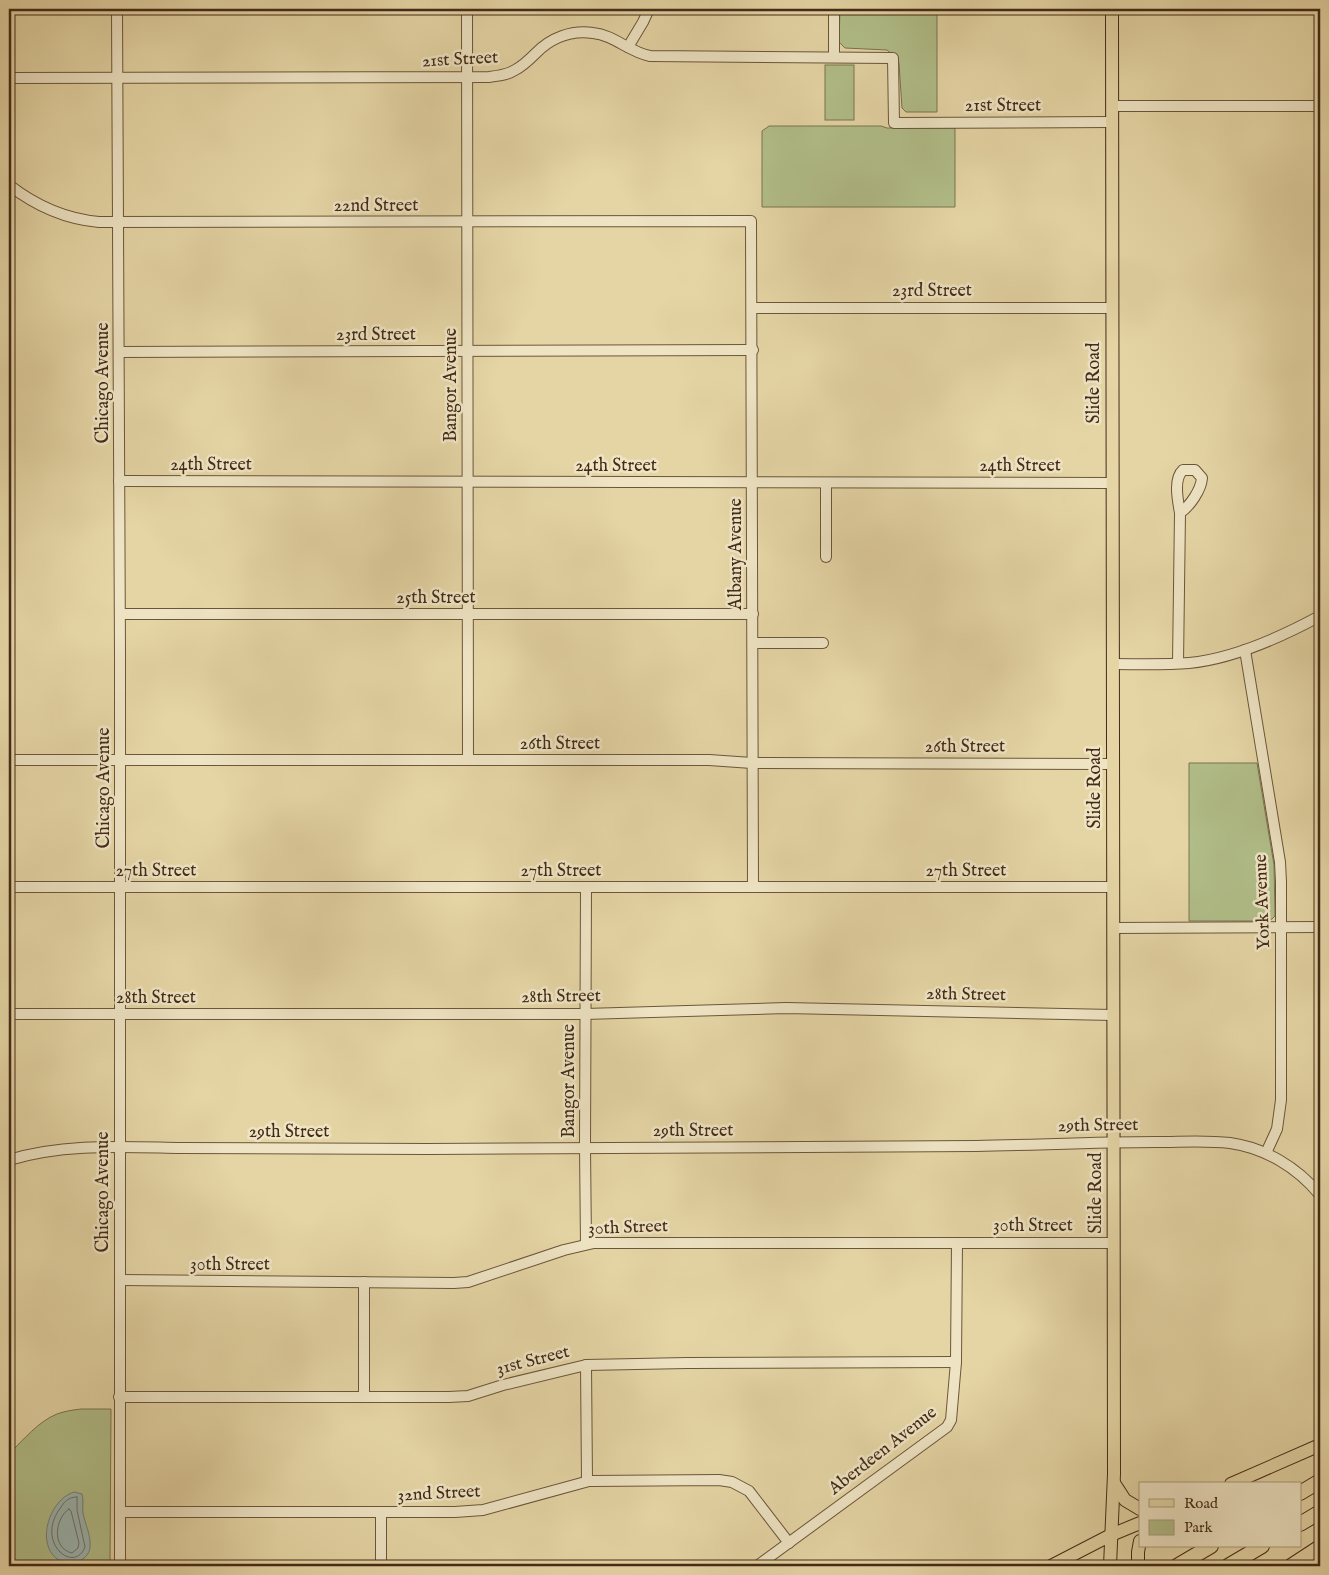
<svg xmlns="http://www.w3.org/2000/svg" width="1329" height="1575" font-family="'IM FELL English',serif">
<rect width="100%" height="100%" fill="#e5d5a5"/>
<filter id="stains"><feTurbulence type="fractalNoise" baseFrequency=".004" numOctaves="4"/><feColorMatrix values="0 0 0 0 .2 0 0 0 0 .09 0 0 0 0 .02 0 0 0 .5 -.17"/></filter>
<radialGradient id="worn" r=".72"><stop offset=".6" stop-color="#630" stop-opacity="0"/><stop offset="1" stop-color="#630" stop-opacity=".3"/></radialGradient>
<g fill="#b1be89" stroke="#7a7450">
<polygon points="840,9 937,9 937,112 906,112 902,108 899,64 898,60 887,50 845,48 839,42"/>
<rect x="825" y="65" width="29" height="55"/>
<polygon points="769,126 881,126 887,128 955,128 955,207 762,207 762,131"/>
<polygon points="1189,763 1257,763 1274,865 1275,916 1272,919 1265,921 1189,921"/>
<path d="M81,1409H111L110,1566H9V1454C23,1440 39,1421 57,1414C65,1411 73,1410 81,1409Z"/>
</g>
<path fill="#9bb6b3" stroke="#787e75" d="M74,1492L82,1494C84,1500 82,1506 83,1513C85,1524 91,1535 90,1546C90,1553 86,1557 80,1561C76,1564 71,1565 66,1563C33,1554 46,1501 74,1492Z"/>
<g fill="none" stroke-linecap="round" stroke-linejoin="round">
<g stroke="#707066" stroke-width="1">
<path d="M77,1497V1510L85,1547C74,1575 34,1542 61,1507C65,1501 69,1497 77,1497Z"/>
<path d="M69,1509L71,1511L79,1543L78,1548L72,1553C51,1548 55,1518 69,1509Z"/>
</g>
<defs>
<g id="minor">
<polyline points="117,9 120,654 120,1566"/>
<polyline points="467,9 468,760"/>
<polyline points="834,9 834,56"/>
<polyline points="628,47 643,22 649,9"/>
<path d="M9,78L489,77C498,76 507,75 515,70C523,66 530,59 536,53C551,38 571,30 593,33C614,35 629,52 650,56L893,58L894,123L1112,122"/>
<polyline points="1112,106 1320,106"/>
<path d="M9,185C36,206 65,219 99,222L751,221L753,887"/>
<polyline points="753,308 1112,308"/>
<polyline points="119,352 753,350"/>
<polyline points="119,481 1112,483"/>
<polyline points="826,557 826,483"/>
<polyline points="120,614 753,614"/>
<polyline points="753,643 823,643"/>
<polyline points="1245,650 1280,862 1281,882 1281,1100 1277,1129 1266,1153"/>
<path d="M1178,663L1180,513C1178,501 1173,479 1183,470H1195L1202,478C1201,490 1190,506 1180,513"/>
<path d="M1112,664C1138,664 1164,665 1189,663C1232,659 1283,636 1320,616"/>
<polyline points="9,760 709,760 752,763 1112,764"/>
<polyline points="9,887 1112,887"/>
<polyline points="586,888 585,1148 586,1244"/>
<polyline points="1113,928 1320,927"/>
<polyline points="9,1014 585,1014 786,1008 1113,1015"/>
<path d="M9,1160C64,1143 124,1147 181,1148C264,1148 346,1149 428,1149C611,1148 794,1147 976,1146C1036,1145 1096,1142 1156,1142C1181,1142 1206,1140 1230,1143C1265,1148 1297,1167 1320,1195"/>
<polyline points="120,1280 454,1283 468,1282 564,1250 594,1243 1113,1243"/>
<polyline points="586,1365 587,1481"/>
<polyline points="119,1397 449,1397 468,1396 503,1385 586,1365 687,1363 956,1362"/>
<polyline points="364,1397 364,1282"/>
<polyline points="120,1512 455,1512 483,1510 589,1481 719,1480 732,1482 749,1491 789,1543"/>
<polyline points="381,1512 381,1566"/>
<polyline points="757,1566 947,1427 951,1420 956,1362 957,1243"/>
</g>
<g id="major">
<polyline points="1114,1483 1125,1500 1140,1509"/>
<polyline points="1231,1484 1320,1445"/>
<polyline points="1051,1566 1111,1535 1140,1523"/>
<polyline points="1110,1566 1114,1474 1112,9"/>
<polyline points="1138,1566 1138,1552 1140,1541"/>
</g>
<g id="highway">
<polyline points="1300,1493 1320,1481"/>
<polyline points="1300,1524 1320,1512"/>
<polyline points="1177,1566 1211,1546"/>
<polyline points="1228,1566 1262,1546"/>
<polyline points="1291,1566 1320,1547"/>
</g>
</defs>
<use href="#minor" stroke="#6c563b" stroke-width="12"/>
<use href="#major" stroke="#442b18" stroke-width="14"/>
<use href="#highway" stroke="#442b18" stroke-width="16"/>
<use href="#minor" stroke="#eee4c4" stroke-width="10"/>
<use href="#major" stroke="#e5d5a5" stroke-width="12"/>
<use href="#highway" stroke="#e5d5a5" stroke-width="14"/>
</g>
<g text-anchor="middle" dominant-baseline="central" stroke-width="5" stroke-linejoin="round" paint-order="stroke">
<g font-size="18" fill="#442b18" stroke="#eee4c4">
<text transform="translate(460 60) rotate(-3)">21st Street</text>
<text x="1003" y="106">21st Street</text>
<text x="376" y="206">22nd Street</text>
<text x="932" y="291">23rd Street</text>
<text x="376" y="335">23rd Street</text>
<text transform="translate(103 383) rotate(-90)">Chicago Avenue</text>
<text transform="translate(1094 383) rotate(-90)">Slide Road</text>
<text transform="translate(451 385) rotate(-90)">Bangor Avenue</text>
<text x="211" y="465">24th Street</text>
<text x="616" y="466">24th Street</text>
<text x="1020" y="466">24th Street</text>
<text transform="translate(736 554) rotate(-90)">Albany Avenue</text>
<text x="436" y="598">25th Street</text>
<text x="560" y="744">26th Street</text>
<text x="965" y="747">26th Street</text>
<text transform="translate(104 788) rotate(-90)">Chicago Avenue</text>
<text transform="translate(1095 788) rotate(-90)">Slide Road</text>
<text x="156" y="871">27th Street</text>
<text x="561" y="871">27th Street</text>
<text x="966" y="871">27th Street</text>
<text transform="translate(1263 902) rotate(-92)">York Avenue</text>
<text transform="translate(966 995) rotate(1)">28th Street</text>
<text transform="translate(561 997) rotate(-1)">28th Street</text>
<text x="156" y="998">28th Street</text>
<text transform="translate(569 1081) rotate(-90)">Bangor Avenue</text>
<text transform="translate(1098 1126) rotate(-1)">29th Street</text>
<text x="693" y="1131">29th Street</text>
<text x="289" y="1132">29th Street</text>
<text transform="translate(103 1192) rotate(-90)">Chicago Avenue</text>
<text transform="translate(1096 1193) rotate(-90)">Slide Road</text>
<text x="1033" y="1226">30th Street</text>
<text transform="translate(628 1228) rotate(-2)">30th Street</text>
<text x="230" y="1265">30th Street</text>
<text transform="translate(533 1361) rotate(-14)">31st Street</text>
<text transform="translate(883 1451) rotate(-38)">Aberdeen Avenue</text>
<text transform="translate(439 1494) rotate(-3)">32nd Street</text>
</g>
</g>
<rect width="1329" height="1575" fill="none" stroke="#e5d5a5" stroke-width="30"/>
<rect x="10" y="10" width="1309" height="1555" fill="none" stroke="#442b18" stroke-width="2.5"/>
<rect x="15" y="15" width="1299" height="1545" fill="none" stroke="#442b18"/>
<rect x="1139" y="1482" width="162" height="65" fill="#eee4c4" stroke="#aa9a7f"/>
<rect x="1149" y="1499" width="25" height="8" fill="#e5d5a5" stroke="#aa9a7f"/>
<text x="1184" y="1508" font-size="15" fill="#442b18">Road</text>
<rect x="1149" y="1520" width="25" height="15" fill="#b1be89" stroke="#aa9a7f"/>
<text x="1184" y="1532" font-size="15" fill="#442b18">Park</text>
<rect width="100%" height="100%" filter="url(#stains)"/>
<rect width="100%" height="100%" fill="url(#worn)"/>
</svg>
